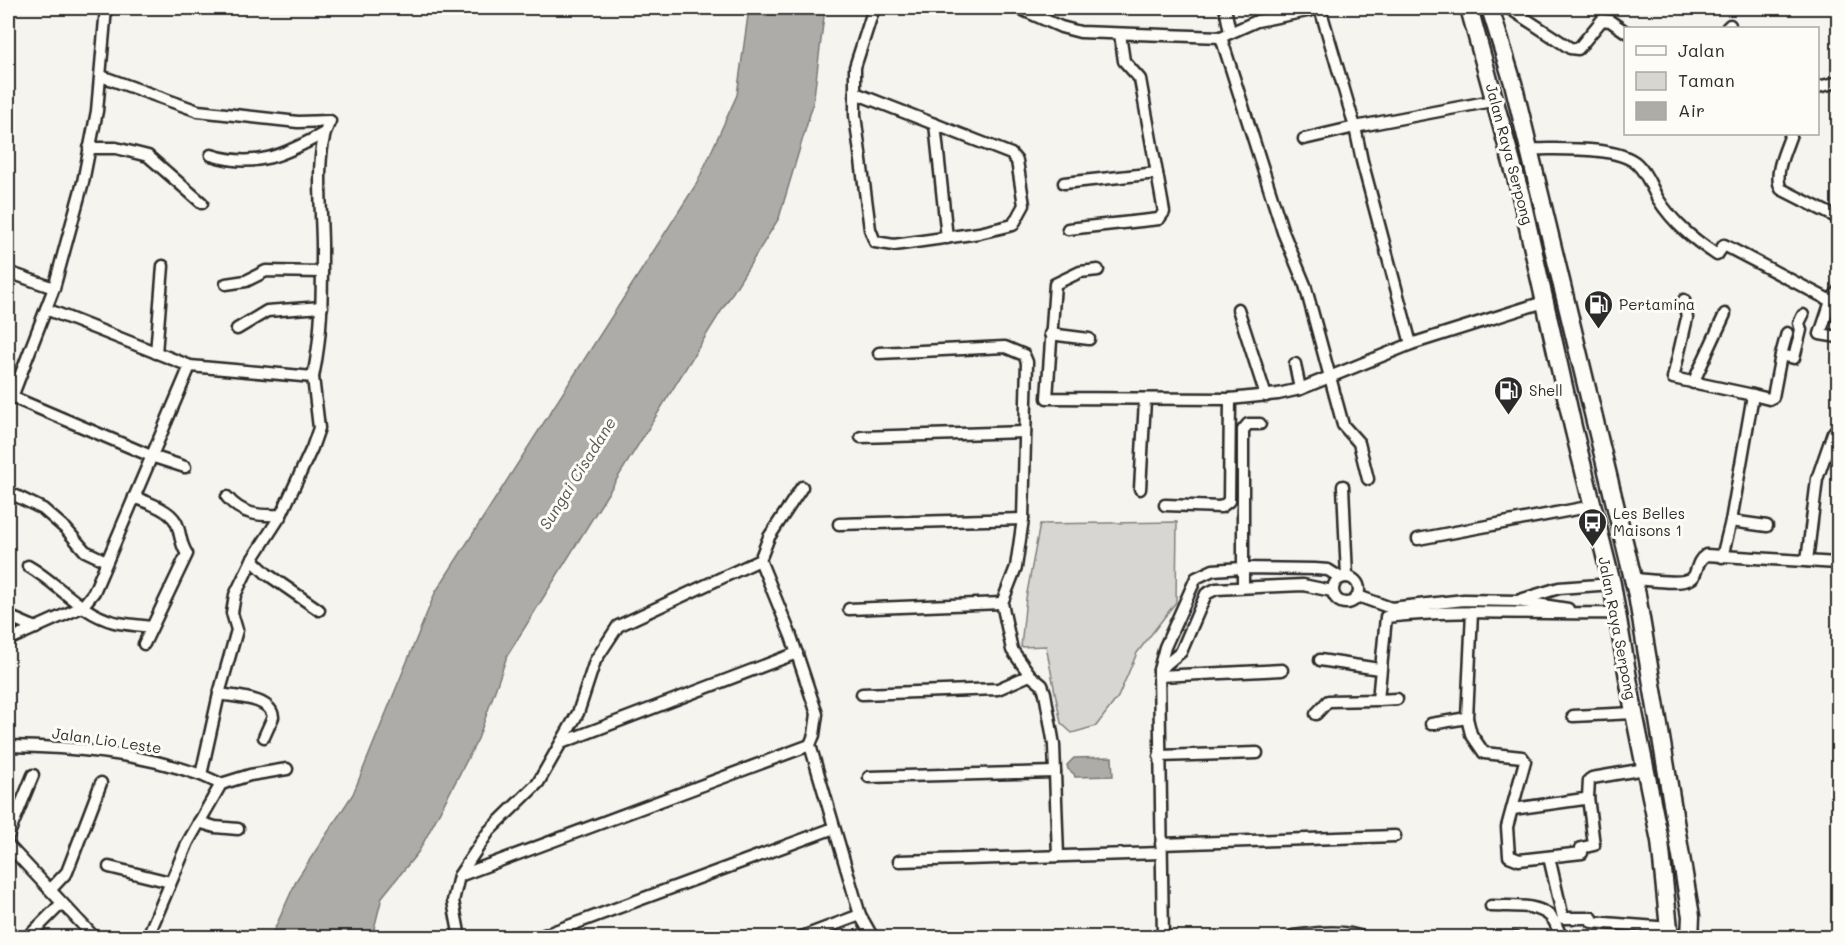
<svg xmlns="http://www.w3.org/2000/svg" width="1846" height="945" font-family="Mali,sans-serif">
<rect width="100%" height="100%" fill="#f5f4ef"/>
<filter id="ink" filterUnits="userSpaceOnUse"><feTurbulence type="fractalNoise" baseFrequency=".0167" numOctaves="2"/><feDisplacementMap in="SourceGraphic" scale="12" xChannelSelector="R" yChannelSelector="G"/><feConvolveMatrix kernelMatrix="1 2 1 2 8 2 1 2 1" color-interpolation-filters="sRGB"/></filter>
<g filter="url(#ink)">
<polygon fill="#d7d6d2" stroke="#81807e" stroke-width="1.5" points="1177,522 1176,602 1137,653 1118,697 1096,726 1072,733 1061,723 1046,646 1021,647 1026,598 1040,524"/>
<g fill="#adaca9" stroke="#797877" stroke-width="1.5">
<polygon points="749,8 825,8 813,104 779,218 507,656 478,739 419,851 382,897 372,937 271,937 297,879 353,794 435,593 697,183 737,95"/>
<polygon points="1112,757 1113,776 1075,777 1074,774 1068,769 1067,765 1074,758"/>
</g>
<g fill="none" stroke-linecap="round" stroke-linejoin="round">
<defs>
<g id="minor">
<polyline points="1018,8 1061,27 1080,32 1221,37 1257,21 1322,8"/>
<polyline points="1225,8 1230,32"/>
<polyline points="1320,8 1355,127 1497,100"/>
<polyline points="1509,8 1570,48 1578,49 1602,20 1610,21 1626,32"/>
<polyline points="1727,28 1730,25"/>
<polyline points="1221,37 1283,232 1305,285 1343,425 1359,443 1368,479"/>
<path d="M101,76L198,111L298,122L330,121C313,152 323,217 322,253C322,297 322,334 313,377"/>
<polyline points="1818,87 1838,82"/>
<polyline points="855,93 1011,154 1017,161 1024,205 1013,225 979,233 894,245 875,242 870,229 855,115 855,67 874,8"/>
<polyline points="935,124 947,238"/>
<path d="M1791,134C1786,149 1773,174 1781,189L1838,218"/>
<polyline points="1304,139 1355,127 1362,161 1411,344"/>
<polyline points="89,148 116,148 148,156 202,203"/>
<path d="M1529,149C1557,150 1616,145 1637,164C1647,173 1651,187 1658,199C1674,224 1693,239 1717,255L1724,245L1831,301L1820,334L1838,337"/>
<path d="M211,155C255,169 285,155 324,133"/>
<polyline points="1064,183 1157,173"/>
<polyline points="1068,229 1159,219 1164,212 1140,79 1124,61 1120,34"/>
<polyline points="1098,270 1080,272 1055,284 1047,398 1230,399 1278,394 1300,389 1411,344 1547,301"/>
<polyline points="8,272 54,288"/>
<polyline points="226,284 246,281 266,271 322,272"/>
<polyline points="1684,300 1687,318 1673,378 1753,395 1731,521 1722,557"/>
<polyline points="1831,301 1838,291"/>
<polyline points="46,309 190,366 313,377 319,428 312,448 281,515 252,560 235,595 232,613 237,630 219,694 201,775 221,784 188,842 148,936"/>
<polyline points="1238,309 1266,396"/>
<polyline points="237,329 267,311 322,307"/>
<polyline points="1787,333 1781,355 1794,358 1801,330 1799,323 1803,315"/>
<polyline points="1050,334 1089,339"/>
<polyline points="156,353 163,266"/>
<polyline points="879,353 1005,347 1024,355 1027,362 1023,519 1016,567 1002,603 1012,650 1030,675 1042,685 1045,693 1054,745 1058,856"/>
<polyline points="1295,364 1300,389"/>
<polyline points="1693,383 1725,314"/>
<polyline points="8,395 12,397 54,288 83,182 97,111 106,8"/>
<polyline points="1753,395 1769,399 1773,397 1781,355"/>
<polyline points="12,397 151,456 185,467"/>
<polyline points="861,437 1025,432"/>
<polyline points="1343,486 1347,577"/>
<polyline points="1140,489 1145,400"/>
<polyline points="8,492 43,509 66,529 85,551 106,561"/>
<path d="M134,497C146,502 169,509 176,522C181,532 179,542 187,554L144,644"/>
<path d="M227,497C242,515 259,516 281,515"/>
<polyline points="1165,505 1221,507 1229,501 1230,399"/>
<polyline points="1731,521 1767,526"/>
<polyline points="839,524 1023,519"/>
<polyline points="1418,539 1593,506"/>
<polyline points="252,560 267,574 319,610"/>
<polyline points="760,560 769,537 802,487"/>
<polyline points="1807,561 1817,479 1833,433 1838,427"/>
<path d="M28,566C58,583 80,613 114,622C126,625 139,625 151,627"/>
<circle cx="1346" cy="590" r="13"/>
<path d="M1632,579C1645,579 1687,587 1694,576C1698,568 1697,561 1706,555L1838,563"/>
<polyline points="1243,586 1243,430 1248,424 1260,424"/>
<polyline points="1358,596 1391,608 1464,600 1517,601 1568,609"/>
<polyline points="1520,600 1559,588 1612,584"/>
<polyline points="849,609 1002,603"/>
<polyline points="1472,612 1467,718 1471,734 1484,753 1522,757 1525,761 1507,827 1509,856 1519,860 1582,853 1581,848 1594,845 1588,797"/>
<polyline points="8,616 36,628"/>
<polyline points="8,640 82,607 94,592 190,366"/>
<polyline points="1320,660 1379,669"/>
<polyline points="1159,670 1181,652 1206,594 1216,589 1303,585 1332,591"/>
<polyline points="1159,676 1282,670"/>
<path d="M219,694C234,697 271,697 273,717L264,737"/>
<polyline points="862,694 998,689 1030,675"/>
<polyline points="1378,700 1397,699"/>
<path d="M1316,714L1328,701L1378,700L1386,617C1463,608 1540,615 1617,613"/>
<polyline points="1573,716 1634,713"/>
<polyline points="1431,724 1467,718"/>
<polyline points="561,743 797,653"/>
<path d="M8,746C73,747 139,753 201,775"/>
<polyline points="1159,756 1257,753"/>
<polyline points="869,777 1055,772"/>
<polyline points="221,784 250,775 287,769"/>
<polyline points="1513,809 1584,799 1588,797 1589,780 1592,778 1645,769"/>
<polyline points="199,822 215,827 238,829"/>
<polyline points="8,836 33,775"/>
<polyline points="1161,844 1395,836"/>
<polyline points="8,845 95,938"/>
<polyline points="1549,857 1563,918 1592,918 1592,922 1670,928"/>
<polyline points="899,861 1161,853"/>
<polyline points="109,867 170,882"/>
<polyline points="459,876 810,745"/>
<polyline points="51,889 67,872 101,783"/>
<path d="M1491,906C1510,907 1543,902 1554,921C1558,928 1558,932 1563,938"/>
<path d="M1293,936C1317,933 1343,929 1365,938"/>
<polyline points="27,938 62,903"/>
<polyline points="460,938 453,901 459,876 489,831 538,783 578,713 595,661 618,626 760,560 791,636 817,714 814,735 810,745 860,915 873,938"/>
<polyline points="536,938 834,828"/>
<polyline points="799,938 860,915"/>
<polyline points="1147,938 1163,937"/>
<polyline points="1163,938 1159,670 1165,647 1196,578 1213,570 1242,568 1315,569 1328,570 1341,578"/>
<polyline points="1492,938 1515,938"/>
</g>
<g id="primary">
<polyline points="1469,8 1521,196 1573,427 1612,584 1634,713 1660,841 1670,938"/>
<polyline points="1490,8 1513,83 1637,595 1691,916 1690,938"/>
</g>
</defs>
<use href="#minor" stroke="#2b2b2b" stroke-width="15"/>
<use href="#primary" stroke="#2b2b2b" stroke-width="21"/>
<use href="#minor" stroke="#fdfcf7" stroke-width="10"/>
<use href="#primary" stroke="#fdfcf7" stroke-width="16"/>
</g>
</g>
<defs>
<symbol id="fuel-pin" viewBox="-11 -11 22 30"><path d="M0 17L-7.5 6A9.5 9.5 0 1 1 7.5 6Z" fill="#2b2b2b" stroke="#fdfcf7"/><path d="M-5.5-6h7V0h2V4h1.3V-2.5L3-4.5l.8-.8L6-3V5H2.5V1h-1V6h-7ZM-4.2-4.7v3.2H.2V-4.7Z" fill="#fff"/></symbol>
<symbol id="bus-pin" viewBox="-11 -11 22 30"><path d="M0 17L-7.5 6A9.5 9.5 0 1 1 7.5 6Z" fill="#2b2b2b" stroke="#fdfcf7"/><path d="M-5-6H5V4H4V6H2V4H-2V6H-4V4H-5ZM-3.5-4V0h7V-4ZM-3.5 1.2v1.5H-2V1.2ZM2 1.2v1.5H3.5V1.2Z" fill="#fff"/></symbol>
</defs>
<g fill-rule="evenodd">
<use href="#fuel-pin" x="1582" y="288" width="33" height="45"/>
<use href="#fuel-pin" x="1492" y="374" width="33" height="45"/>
<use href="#bus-pin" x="1576" y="506" width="33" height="45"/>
</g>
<g text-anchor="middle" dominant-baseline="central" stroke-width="6" stroke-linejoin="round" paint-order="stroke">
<g font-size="15" fill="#2b2b2b" stroke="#fdfcf7">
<text transform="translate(1510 154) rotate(75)">Jalan Raya Serpong</text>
<text transform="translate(1618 628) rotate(79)">Jalan Raya Serpong</text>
<text transform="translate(107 740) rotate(8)">Jalan Lio Leste</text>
</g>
<g font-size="15" fill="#2b2b2b" stroke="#fdfcf7" text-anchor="start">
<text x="1619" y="304">Pertamina</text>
<text x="1529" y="390">Shell</text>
<text x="1613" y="513">Les Belles<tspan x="1613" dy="17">Maisons 1</tspan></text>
</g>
<g font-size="16" font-style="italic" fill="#585857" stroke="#fdfcf7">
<text transform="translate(577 473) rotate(-58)">Sungai Cisadane</text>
</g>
</g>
<rect width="1846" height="945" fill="none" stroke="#fdfcf7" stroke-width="30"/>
<rect x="15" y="15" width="1816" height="915" fill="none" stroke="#2b2b2b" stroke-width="2" filter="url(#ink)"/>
<rect x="1624" y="27" width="195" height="108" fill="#fdfcf7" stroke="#a9a8a5" stroke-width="1.5"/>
<rect x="1636" y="46" width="30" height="9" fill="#fdfcf7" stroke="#a9a8a5" stroke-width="1.5"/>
<text x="1678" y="57" font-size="18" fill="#2b2b2b">Jalan</text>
<rect x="1636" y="72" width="30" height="18" fill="#d7d6d2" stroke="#a9a8a5" stroke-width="1.5"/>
<text x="1678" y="87" font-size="18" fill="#2b2b2b">Taman</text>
<rect x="1636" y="102" width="30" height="18" fill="#adaca9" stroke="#a9a8a5" stroke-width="1.5"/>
<text x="1678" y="117" font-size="18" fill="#2b2b2b">Air</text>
</svg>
